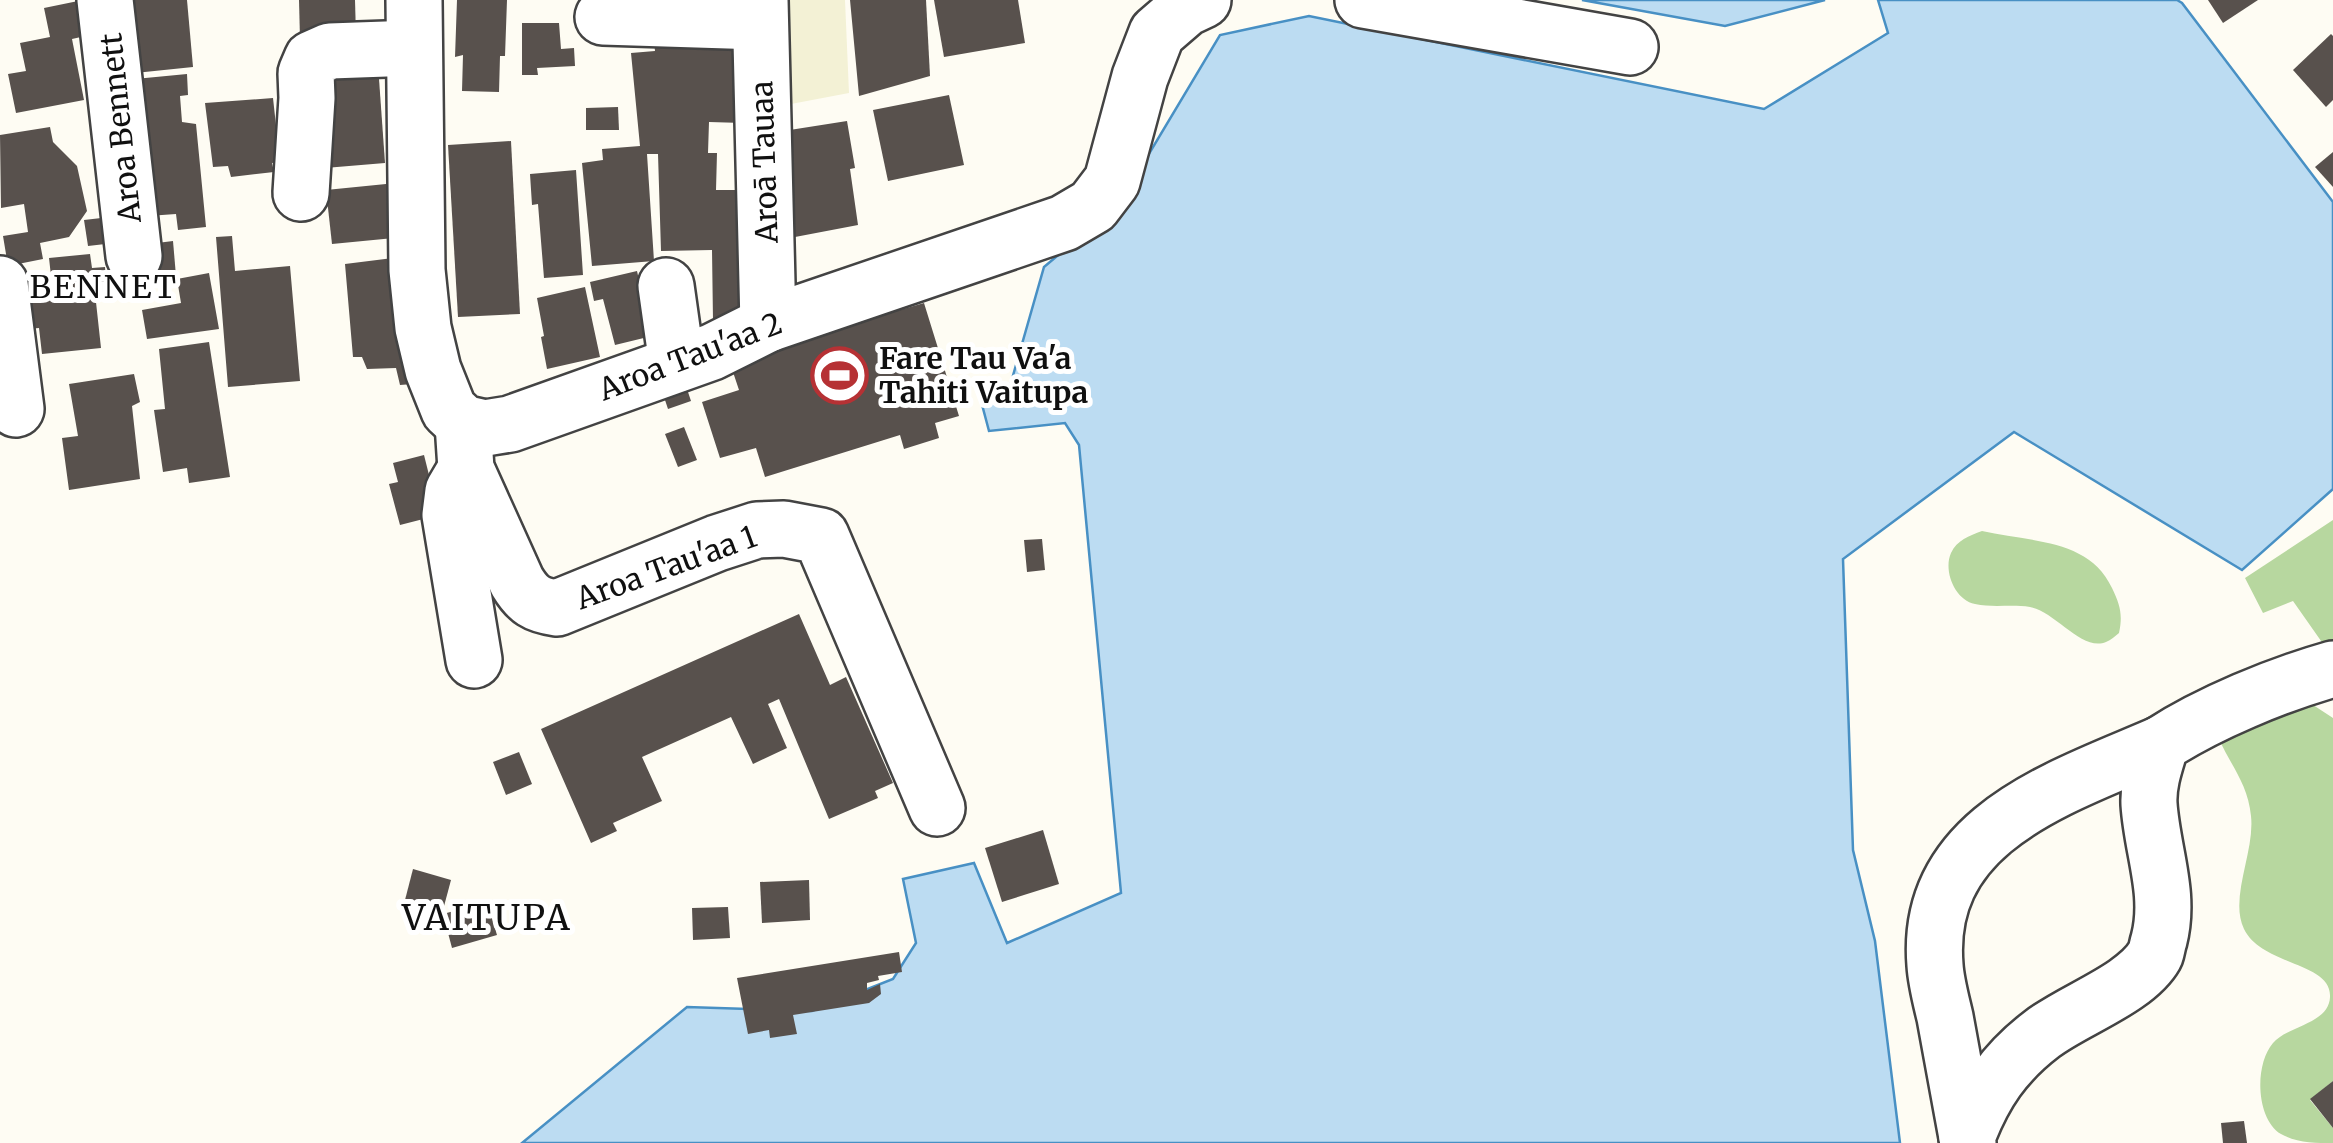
<svg xmlns="http://www.w3.org/2000/svg" width="2333" height="1143" font-family="Merriweather,serif">
<rect width="100%" height="100%" fill="#fefcf3"/>
<polygon fill="#f3f1d5" points="768,0 845,0 849,93 770,108"/>
<g fill="#b7d79f">
<polygon points="2333,520 2333,658 2293,601 2263,613 2245,578"/>
<path d="M1982,531C2029,542 2089,538 2112,588C2120,605 2123,614 2119,633C2115,636 2111,640 2106,642C2082,652 2055,611 2030,607C2012,604 1993,608 1975,604C1955,600 1943,571 1951,553C1957,540 1969,536 1982,531Z"/>
<path d="M2307,701L2333,718V1081L2310,1100L2333,1128V1143C2315,1143 2297,1143 2281,1134C2256,1119 2254,1065 2273,1043C2287,1026 2329,1024 2330,997C2332,962 2262,966 2244,929C2229,898 2255,852 2251,816C2248,784 2231,766 2219,739Z"/>
</g>
<g fill="#bcdcf2" stroke="#4890c4" stroke-width="2.5">
<polygon points="1582,0 1825,0 1725,26"/>
<polygon points="1878,0 2177,0 2182,3 2333,202 2333,489 2242,570 2014,432 1843,559 1853,850 1875,941 1900,1143 522,1143 687,1007 812,1011 893,979 916,943 903,879 974,863 1007,943 1121,893 1079,445 1065,423 989,431 980,397 1010,386 1044,267 1119,204 1220,35 1309,16 1764,109 1888,33"/>
</g>
<g fill="#58514d">
<polygon points="83,0 90,35 72,39 84,100 16,113 8,74 26,71 20,43 50,37 44,8"/>
<polygon points="128,0 187,0 193,67 135,73"/>
<polygon points="299,0 355,0 356,36 300,39"/>
<polygon points="457,0 507,0 505,56 500,56 499,92 462,91 463,55 455,57"/>
<polygon points="850,0 926,0 930,76 859,96"/>
<polygon points="934,0 1018,0 1025,43 944,57"/>
<polygon points="2208,0 2258,0 2223,23"/>
<polygon points="522,23 559,23 561,49 574,48 575,66 537,68 538,75 522,75"/>
<polygon points="652,24 743,44 743,123 709,122 708,153 717,153 716,190 743,190 743,321 713,320 712,250 661,251 658,154 647,154 654,261 592,266 582,163 603,160 602,149 640,146 631,53 655,51"/>
<polygon points="2331,34 2333,36 2333,100 2326,107 2293,70"/>
<polygon points="378,65 385,163 325,168 318,70"/>
<polygon points="187,74 188,95 180,96 182,122 196,124 206,227 178,230 176,214 148,216 135,79"/>
<polygon points="949,95 964,165 888,181 873,110"/>
<polygon points="273,98 280,162 272,163 274,172 231,177 228,166 213,167 205,103"/>
<polygon points="618,107 619,130 586,130 586,108"/>
<polygon points="847,121 855,168 850,169 858,225 795,237 777,132"/>
<polygon points="50,127 53,142 77,166 87,211 69,237 40,243 43,259 8,266 3,236 28,232 24,204 1,208 0,135"/>
<polygon points="511,141 520,314 458,317 448,145"/>
<polygon points="2333,152 2333,187 2315,167"/>
<polygon points="576,170 583,275 544,278 538,204 532,205 530,174"/>
<polygon points="396,183 394,238 332,244 326,190"/>
<polygon points="110,217 114,243 88,246 84,220"/>
<polygon points="232,236 235,271 290,266 300,381 228,387 216,237"/>
<polygon points="173,241 176,276 145,279 141,245"/>
<polygon points="90,254 92,268 105,267 107,292 95,293 101,348 42,354 39,328 16,330 13,290 52,285 49,258"/>
<polygon points="393,258 413,384 400,385 396,368 367,369 362,357 353,357 345,264"/>
<polygon points="637,271 652,336 615,345 603,299 594,301 590,282"/>
<polygon points="209,273 219,329 147,339 142,310 181,303 177,279"/>
<polygon points="585,287 600,357 547,369 541,337 544,336 537,298"/>
<polygon points="924,303 959,416 935,423 939,438 904,449 900,435 765,477 756,448 720,458 702,402 739,390 729,360"/>
<polygon points="209,342 230,477 189,483 187,468 163,472 154,410 165,409 159,349"/>
<polygon points="134,374 140,402 132,406 140,479 69,490 62,438 78,436 69,384"/>
<polygon points="686,386 691,401 668,409 663,394"/>
<polygon points="684,427 697,460 678,467 665,434"/>
<polygon points="424,455 439,515 400,525 389,484 398,482 393,463"/>
<polygon points="1042,539 1045,570 1027,572 1024,540"/>
<polygon points="799,614 830,685 846,677 893,783 875,791 878,798 829,819 779,699 768,704 787,748 753,764 731,717 642,757 662,801 613,823 617,831 591,843 541,729"/>
<polygon points="519,752 532,784 506,795 493,762"/>
<polygon points="1043,830 1059,884 1002,902 985,848"/>
<polygon points="413,869 451,880 443,910 405,900"/>
<polygon points="809,880 810,920 762,923 760,882"/>
<polygon points="487,902 497,935 452,948 443,914"/>
<polygon points="728,907 730,938 693,940 692,908"/>
<polygon points="899,952 902,972 878,976 879,980 867,983 867,990 880,984 881,994 869,1003 793,1015 797,1034 770,1038 769,1030 748,1034 737,978"/>
<polygon points="2333,1081 2333,1128 2310,1099"/>
<polygon points="2244,1121 2247,1143 2223,1143 2221,1123"/>
</g>
<g fill="none" stroke-linecap="round" stroke-linejoin="round">
<defs>
<g id="minor">
<polyline points="105,0 134,256"/>
<polyline points="414,0 417,270 423,328 433,370 449,410 463,423 485,428 510,424 712,352 768,324 1064,223 1093,206 1112,181 1140,77 1157,33 1186,8 1203,0"/>
<polyline points="760,0 768,324"/>
<polyline points="1363,0 1630,47"/>
<polyline points="603,17 760,22"/>
<polyline points="301,193 307,98 306,73 312,59 330,51 414,48"/>
<polyline points="0,284 16,409"/>
<polyline points="666,286 677,364"/>
<path d="M463,423L466,469L517,582C528,600 536,605 557,608L717,543L757,530L784,529L821,536L937,808"/>
<polyline points="466,469 453,491 450,515 474,660"/>
<path d="M1967,1137C1960,1097 1952,1057 1945,1017C1941,1000 1936,982 1935,965C1924,829 2060,788 2161,744"/>
<path d="M1968,1143L1967,1137C1984,1093 2004,1063 2042,1034C2073,1010 2136,989 2155,955C2156,954 2158,942 2159,940C2171,893 2152,851 2149,804C2148,783 2155,764 2161,744C2209,713 2277,685 2333,669"/>
</g>
</defs>
<use href="#minor" stroke="#434343" stroke-width="60"/>
<use href="#minor" stroke="#fff" stroke-width="55"/>
</g>
<defs>
<symbol id="stadium-ring" viewBox="-11 -11 22 22"><circle r="9.5" fill="#fff" stroke="#b63134" stroke-width="1.5"/><path d="M0-5a6.5 5 0 1 0 0 10a6.5 5 0 1 0 0-10ZM-3.5-1.8h7v3.6h-7Z" fill="#b63134"/></symbol>
</defs>
<g fill-rule="evenodd">
<use href="#stadium-ring" x="808" y="344" width="63" height="63"/>
</g>
<g text-anchor="middle" dominant-baseline="central" stroke-width="10" stroke-linejoin="round" paint-order="stroke">
<g font-size="30" fill="#101010" stroke="#fff">
<text transform="translate(120 128) rotate(-96)">Aroa Bennett</text>
<text transform="translate(764 162) rotate(-92)">Aroā Tauaa</text>
<text transform="translate(690 356) rotate(-21)">Aroa Tau'aa 2</text>
<text transform="translate(666 567) rotate(-20)">Aroa Tau'aa 1</text>
</g>
<g font-size="30" font-weight="bold" fill="#101010" stroke="#fff" text-anchor="start">
<text x="879" y="358">Fare Tau Va'a<tspan x="879" dy="34">Tahiti Vaitupa</tspan></text>
</g>
<g font-size="32" letter-spacing="2.5" fill="#101010" stroke="#fff">
<text x="104" y="287">BENNET</text>
</g>
<g font-size="35" letter-spacing="2.5" fill="#101010" stroke="#fff">
<text x="487" y="918">VAITUPA</text>
</g>
</g>
</svg>
